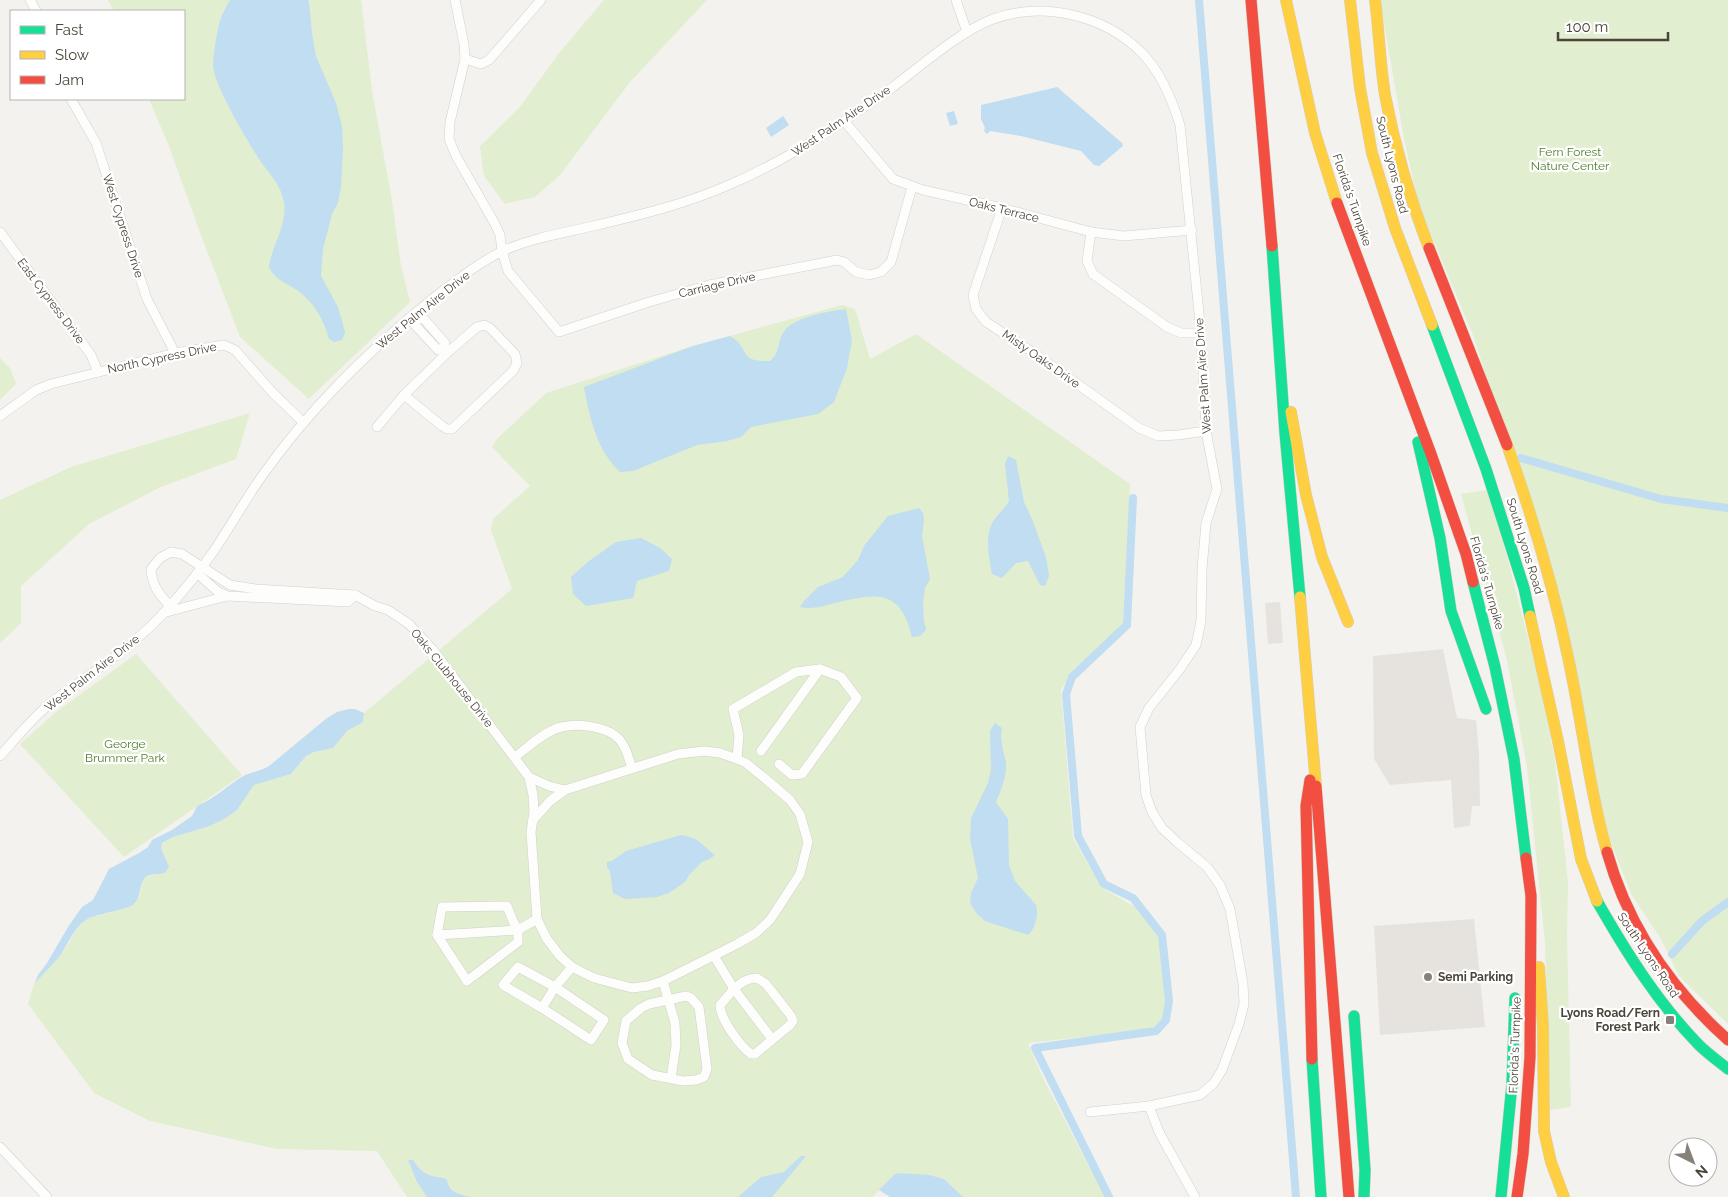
<svg xmlns="http://www.w3.org/2000/svg" width="1728" height="1197" font-family="Raleway,sans-serif">
<rect width="100%" height="100%" fill="#f4f2ee"/>
<polygon fill="#e6e2de" points="1280,602 1283,643 1268,644 1265,603"/>
<g fill="#e1eecf">
<polygon points="108,0 361,0 373,97 391,194 401,266 410,302 309,399 240,337 199,230 169,146 149,99 184,99 184,11 114,11"/>
<polygon points="604,0 707,0 630,82 560,175 535,197 505,204 484,176 480,146 519,108 560,52"/>
<polygon points="1380,0 1728,0 1728,1024 1679,976 1661,939 1631,894 1610,840 1525,496 1473,335 1419,206 1404,139"/>
<path d="M842,305L855,309L870,359L916,334L1130,484L1123,625L1074,669L1061,690L1073,838L1102,888L1135,907L1159,937L1166,1001L1163,1017L1155,1026L1145,1030L1028,1043L1043,1078L1105,1197H963L944,1179L896,1173L873,1197H407L377,1151L277,1149L150,1121L94,1093L28,1004C30,998 32,989 35,982C45,967 62,957 70,941C75,932 77,925 86,920C98,913 123,912 134,904C147,894 133,874 157,875L162,843L173,837L210,826L224,819L237,810L254,785L291,774L306,756L314,752L333,748L347,731L363,722L364,713L512,589L491,530L493,519L530,486L492,447L497,439L546,393L693,346Z"/>
<polygon points="0,358 10,368 16,384 0,400"/>
<polygon points="250,413 236,459 161,487 89,524 21,586 21,623 0,643 0,500 71,467"/>
<polygon points="1487,490 1508,560 1541,689 1555,762 1568,882 1567,936 1571,1107 1550,1110 1545,942 1527,767 1507,660 1461,494"/>
<polygon points="136,654 242,775 124,857 20,744 56,712"/>
</g>
<g fill="#e6e3df">
<polygon points="1443,649 1457,718 1476,720 1479,752 1480,806 1472,806 1470,826 1454,828 1451,780 1390,785 1374,759 1373,656"/>
<polygon points="1474,919 1485,1027 1380,1035 1374,926"/>
</g>
<g fill="#c0ddf1">
<path d="M230,0H308L309,2L312,33L316,56L336,103L342,126L343,149L341,187L338,203L332,214L323,249L321,276L338,307L345,332L342,340L334,342L329,339C324,320 314,302 297,290C286,283 276,280 269,268C271,246 288,224 284,202C281,184 268,173 259,159C247,140 215,87 213,66C213,55 217,32 220,21C222,14 226,7 230,0Z"/>
<polygon points="1057,87 1122,143 1123,146 1099,166 1094,165 1081,151 1021,136 990,131 987,134 984,131 985,128 981,119 981,105"/>
<polygon points="954,111 958,124 950,126 946,113"/>
<polygon points="783,116 789,125 771,137 766,128"/>
<path d="M846,309L852,341L847,368L834,402L818,414L751,427L741,437L727,441L697,445L633,471L620,472C596,449 590,418 584,387L693,346L730,336C752,349 736,362 770,361C781,352 777,340 785,330C795,317 830,311 846,309Z"/>
<path d="M1008,456L1016,460L1024,502L1032,519L1046,557L1049,576L1045,586L1040,585L1028,561L1016,563L1002,578L992,574C989,557 984,535 994,520C999,513 1005,508 1009,501L1005,464Z"/>
<path d="M919,508L923,513L924,520L922,536L930,579L925,588L923,602L924,621L926,630L920,636L912,637C901,588 875,593 835,603C823,606 812,610 800,607L804,601L818,587L843,577L858,560L864,546L888,516Z"/>
<polygon points="641,538 660,548 672,559 669,571 637,581 633,598 586,606 573,594 571,577 589,561 616,542"/>
<path d="M349,709H355L364,713L363,722L347,731L333,748L314,752L306,756L291,774L254,785L237,810L224,819L210,826L173,837L162,843L161,848L169,867L165,873C160,874 155,874 150,875C137,878 143,897 134,904C125,911 97,913 86,920C74,927 68,945 59,957C51,966 43,974 35,983L38,975L47,963L68,927L82,907L93,900L109,869L139,853L148,847L152,840L172,830L192,816L197,806C214,799 227,786 243,776C251,772 259,772 269,766L327,718L337,712Z"/>
<path d="M995,723L1002,728C999,741 1004,751 1006,763C1007,777 1001,790 996,802L1008,819L1009,865L1015,881L1036,905C1039,914 1035,929 1028,935L985,921L977,914L970,903L971,893L978,878L970,839L971,818L988,783L991,769L990,731Z"/>
<path d="M681,835C702,839 700,844 715,855L711,858L702,862L689,875L686,881L669,893L657,897L625,899L613,893L610,871L607,868V862L612,861L626,851Z"/>
<polygon points="801,1156 806,1156 772,1197 738,1197 761,1177 784,1172"/>
<path d="M408,1160H413C419,1169 424,1175 436,1177C441,1178 443,1177 447,1180C449,1193 459,1194 470,1197H427L417,1182Z"/>
<polygon points="896,1173 929,1175 944,1179 963,1197 890,1197 879,1190"/>
</g>
<g fill="none" stroke-linecap="round" stroke-linejoin="round">
<g stroke="#c0ddf1" stroke-width="8">
<polyline points="1199,0 1296,1197"/>
<polyline points="1521,458 1661,499 1728,508"/>
<polyline points="1672,954 1702,921 1728,902"/>
<polyline points="1109,1197 1035,1048 1156,1031 1166,1020 1169,1001 1162,935 1133,898 1104,884 1078,836 1066,694 1072,677 1127,625 1133,498"/>
</g>
<defs>
<g id="street">
<polyline points="30,0 36,11"/>
<polyline points="455,0 464,44 465,59 450,122 449,139 456,156 495,224 500,235 502,251 508,271 559,332 649,302 709,285 837,260 844,262 856,272 869,275 881,272 891,262 912,187"/>
<polyline points="956,0 967,32"/>
<polyline points="465,59 481,64 489,60 541,0"/>
<polyline points="71,99 96,143 147,299 175,353"/>
<polyline points="845,122 893,179 923,190 1002,208 1091,232 1124,236 1192,230"/>
<polyline points="1002,208 973,295 976,309 986,322 1034,353 1139,428 1158,436 1178,435 1206,431"/>
<polyline points="0,232 91,355 98,372"/>
<polyline points="1091,232 1087,261 1093,274 1167,327 1181,333 1201,333"/>
<polyline points="413,315 417,319 415,325 438,350 443,348"/>
<polyline points="404,395 442,426 447,429 452,429 513,371 517,363 515,354 490,328 484,325 477,327 447,353"/>
<polyline points="0,416 36,390 51,384 175,353 224,345 235,350 272,392 303,422"/>
<polyline points="377,427 404,395 447,353 443,348 445,343 423,318 417,319"/>
<polyline points="197,573 217,591 227,596 348,602 355,595"/>
<path d="M170,606C159,594 152,586 151,569L160,558L171,552L182,554L230,585L256,589L355,595L375,606L388,610L409,624L433,650L529,777L549,786L565,790L678,754L704,751L720,753L737,759L746,763L768,781L790,800L800,814L808,842L800,874L770,920L756,933L737,944L663,981L648,986L632,988L594,978L572,967L560,956L547,939L537,919L531,832L534,812L533,795L529,777"/>
<polyline points="163,613 227,596"/>
<polyline points="761,751 820,669"/>
<path d="M0,756C17,737 33,717 53,701C63,693 74,687 84,679C115,657 145,635 170,606C185,589 200,571 213,552C230,527 245,500 262,476C310,408 371,348 436,296C457,280 481,261 505,250C533,238 563,233 593,226C640,215 686,204 731,184C789,159 841,124 893,87C922,65 959,32 993,19C1043,1 1104,15 1141,52C1161,72 1172,99 1180,125L1201,333L1206,431L1217,489L1206,523L1202,569L1201,621L1196,645L1180,669L1149,708L1140,727L1146,795L1152,812L1162,828L1177,842L1207,867L1220,885L1230,909L1243,983L1244,1004L1239,1024L1222,1070L1214,1083L1200,1095L1149,1106L1090,1112"/>
<path d="M515,757C527,748 539,736 553,730C570,721 611,725 622,743C627,750 629,760 632,768"/>
<polyline points="737,759 739,735 733,709 796,672 820,669 841,677 857,698 802,774 792,775 779,764"/>
<polyline points="533,820 550,801 565,790"/>
<polygon points="507,906 513,921 518,930 518,942 467,981 437,935 442,907"/>
<polyline points="437,935 518,930 537,919"/>
<polyline points="714,956 734,989 772,1039"/>
<polygon points="518,967 555,987 604,1020 591,1040 542,1008 503,985"/>
<path d="M757,978L766,984L791,1016L793,1021L790,1025L755,1054H751C740,1046 720,1019 720,1005C730,994 740,978 757,978Z"/>
<polyline points="663,981 675,1023 676,1045 671,1078"/>
<polygon points="686,996 691,998 699,1007 707,1069 704,1077 696,1080 683,1081 652,1075 628,1059 622,1043 626,1021 641,1008 649,1004"/>
<polyline points="542,1008 555,987 572,967"/>
<polyline points="1149,1106 1159,1132 1195,1197"/>
<polyline points="0,1147 47,1197"/>
</g>
<g id="fast">
<polyline points="1272,246 1285,433 1300,597"/>
<polyline points="1432,325 1486,469 1524,588 1530,616"/>
<polyline points="1418,442 1440,538 1451,611 1486,709"/>
<polyline points="1473,582 1495,667 1514,759 1526,858"/>
<path d="M1597,901C1626,952 1658,1003 1699,1045C1707,1053 1718,1061 1728,1069"/>
<polyline points="1354,1016 1365,1170 1364,1197"/>
<polyline points="1312,1059 1321,1197"/>
<polyline points="1501,1197 1512,1084 1515,998"/>
</g>
<g id="slow">
<polyline points="1286,0 1315,133 1337,203"/>
<polyline points="1350,0 1360,88 1372,153 1395,228 1432,325"/>
<path d="M1375,0C1379,31 1380,63 1385,95C1395,147 1410,199 1429,248"/>
<polyline points="1291,412 1306,495 1322,557 1348,622"/>
<path d="M1507,445C1532,515 1553,585 1568,657C1582,722 1589,788 1607,852"/>
<polyline points="1300,597 1316,786"/>
<polyline points="1530,616 1558,741 1581,859 1597,901"/>
<polyline points="1539,967 1543,1027 1544,1131 1551,1162 1564,1197"/>
</g>
<g id="jam">
<polyline points="1251,0 1272,246"/>
<polyline points="1337,203 1431,454 1466,554 1473,582"/>
<polyline points="1429,248 1507,445"/>
<polyline points="1310,780 1306,806 1312,1059"/>
<polyline points="1316,786 1349,1197"/>
<path d="M1607,852C1628,926 1671,989 1728,1040"/>
<polyline points="1517,1197 1523,1154 1530,1057 1531,896 1526,858"/>
</g>
</defs>
<use href="#street" stroke="#d2d0cb" stroke-width="10"/>
<use href="#fast" stroke="#d6cebb" stroke-width="12"/>
<use href="#slow" stroke="#d6cebb" stroke-width="12"/>
<use href="#jam" stroke="#d6cebb" stroke-width="12"/>
<use href="#street" stroke="#fdfdfc" stroke-width="9"/>
<use href="#fast" stroke="#16e098" stroke-width="11"/>
<use href="#slow" stroke="#ffcf43" stroke-width="11"/>
<use href="#jam" stroke="#f24e42" stroke-width="11"/>
</g>
<g fill="#868178" stroke="#fff" stroke-width="2">
<circle cx="1428" cy="977" r="5"/>
<rect x="1665" y="1015" width="10" height="10" rx="2.5"/>
</g>
<g text-anchor="middle" dominant-baseline="central" stroke-width="4.5" stroke-linejoin="round" paint-order="stroke">
<g font-size="12" fill="#4b4439" stroke="#fff">
<text transform="translate(841 121) rotate(-34)">West Palm Aire Drive</text>
<text transform="translate(1392 165) rotate(76)">South Lyons Road</text>
<text transform="translate(1352 200) rotate(71)">Florida's Turnpike</text>
<text transform="translate(1004 210) rotate(14)">Oaks Terrace</text>
<text transform="translate(123 226) rotate(72)">West Cypress Drive</text>
<text transform="translate(717 285) rotate(-13)">Carriage Drive</text>
<text transform="translate(51 301) rotate(53)">East Cypress Drive</text>
<text transform="translate(423 310) rotate(-39)">West Palm Aire Drive</text>
<text transform="translate(162 358) rotate(-12)">North Cypress Drive</text>
<text transform="translate(1041 359) rotate(35)">Misty Oaks Drive</text>
<text transform="translate(1203 376) rotate(-94)">West Palm Aire Drive</text>
<text transform="translate(1525 546) rotate(73)">South Lyons Road</text>
<text transform="translate(1487 583) rotate(74)">Florida's Turnpike</text>
<text transform="translate(92 673) rotate(-38)">West Palm Aire Drive</text>
<text transform="translate(452 678) rotate(51)">Oaks Clubhouse Drive</text>
<text transform="translate(1648 955) rotate(56)">South Lyons Road</text>
<text transform="translate(1515 1045) rotate(-88)">Florida's Turnpike</text>
</g>
<g font-size="12" fill="#4a7f2a" stroke="#fff">
<text x="1570" y="152">Fern Forest<tspan x="1570" dy="14">Nature Center</tspan></text>
<text x="125" y="744">George<tspan x="125" dy="14">Brummer Park</tspan></text>
</g>
<g font-size="12" font-weight="bold" fill="#4b4439" stroke="#fff" text-anchor="start">
<text x="1438" y="977">Semi Parking</text>
<text x="1660" y="1013" text-anchor="end">Lyons Road/Fern<tspan x="1660" dy="14">Forest Park</tspan></text>
</g>
</g>
<rect x="10" y="10" width="175" height="90" fill="#ffffff" stroke="#b7b4b0"/>
<rect x="20" y="26" width="25" height="8" fill="#16e098" stroke="#b7b4b0"/>
<text x="55" y="35" font-size="15" fill="#4b4439">Fast</text>
<rect x="20" y="51" width="25" height="8" fill="#ffcf43" stroke="#b7b4b0"/>
<text x="55" y="60" font-size="15" fill="#4b4439">Slow</text>
<rect x="20" y="76" width="25" height="8" fill="#f24e42" stroke="#b7b4b0"/>
<text x="55" y="85" font-size="15" fill="#4b4439">Jam</text>
<g transform="translate(1693 1162) rotate(138)"><circle r="24" fill="#ffffff" stroke="#b7b4b0"/>
<path d="M0-4L9 19L0 12L-9 19Z" fill="#868178"/>
<text y="-8" font-size="14" font-weight="bold" text-anchor="middle" fill="#4b4439">N</text>
</g>
<path d="M1558 32v8h110v-8" fill="none" stroke="#4b4439" stroke-width="2.5"/>
<text x="1566" y="32" font-size="15" fill="#4b4439" stroke="#ffffff" stroke-width="4" paint-order="stroke">100 m</text>
</svg>
